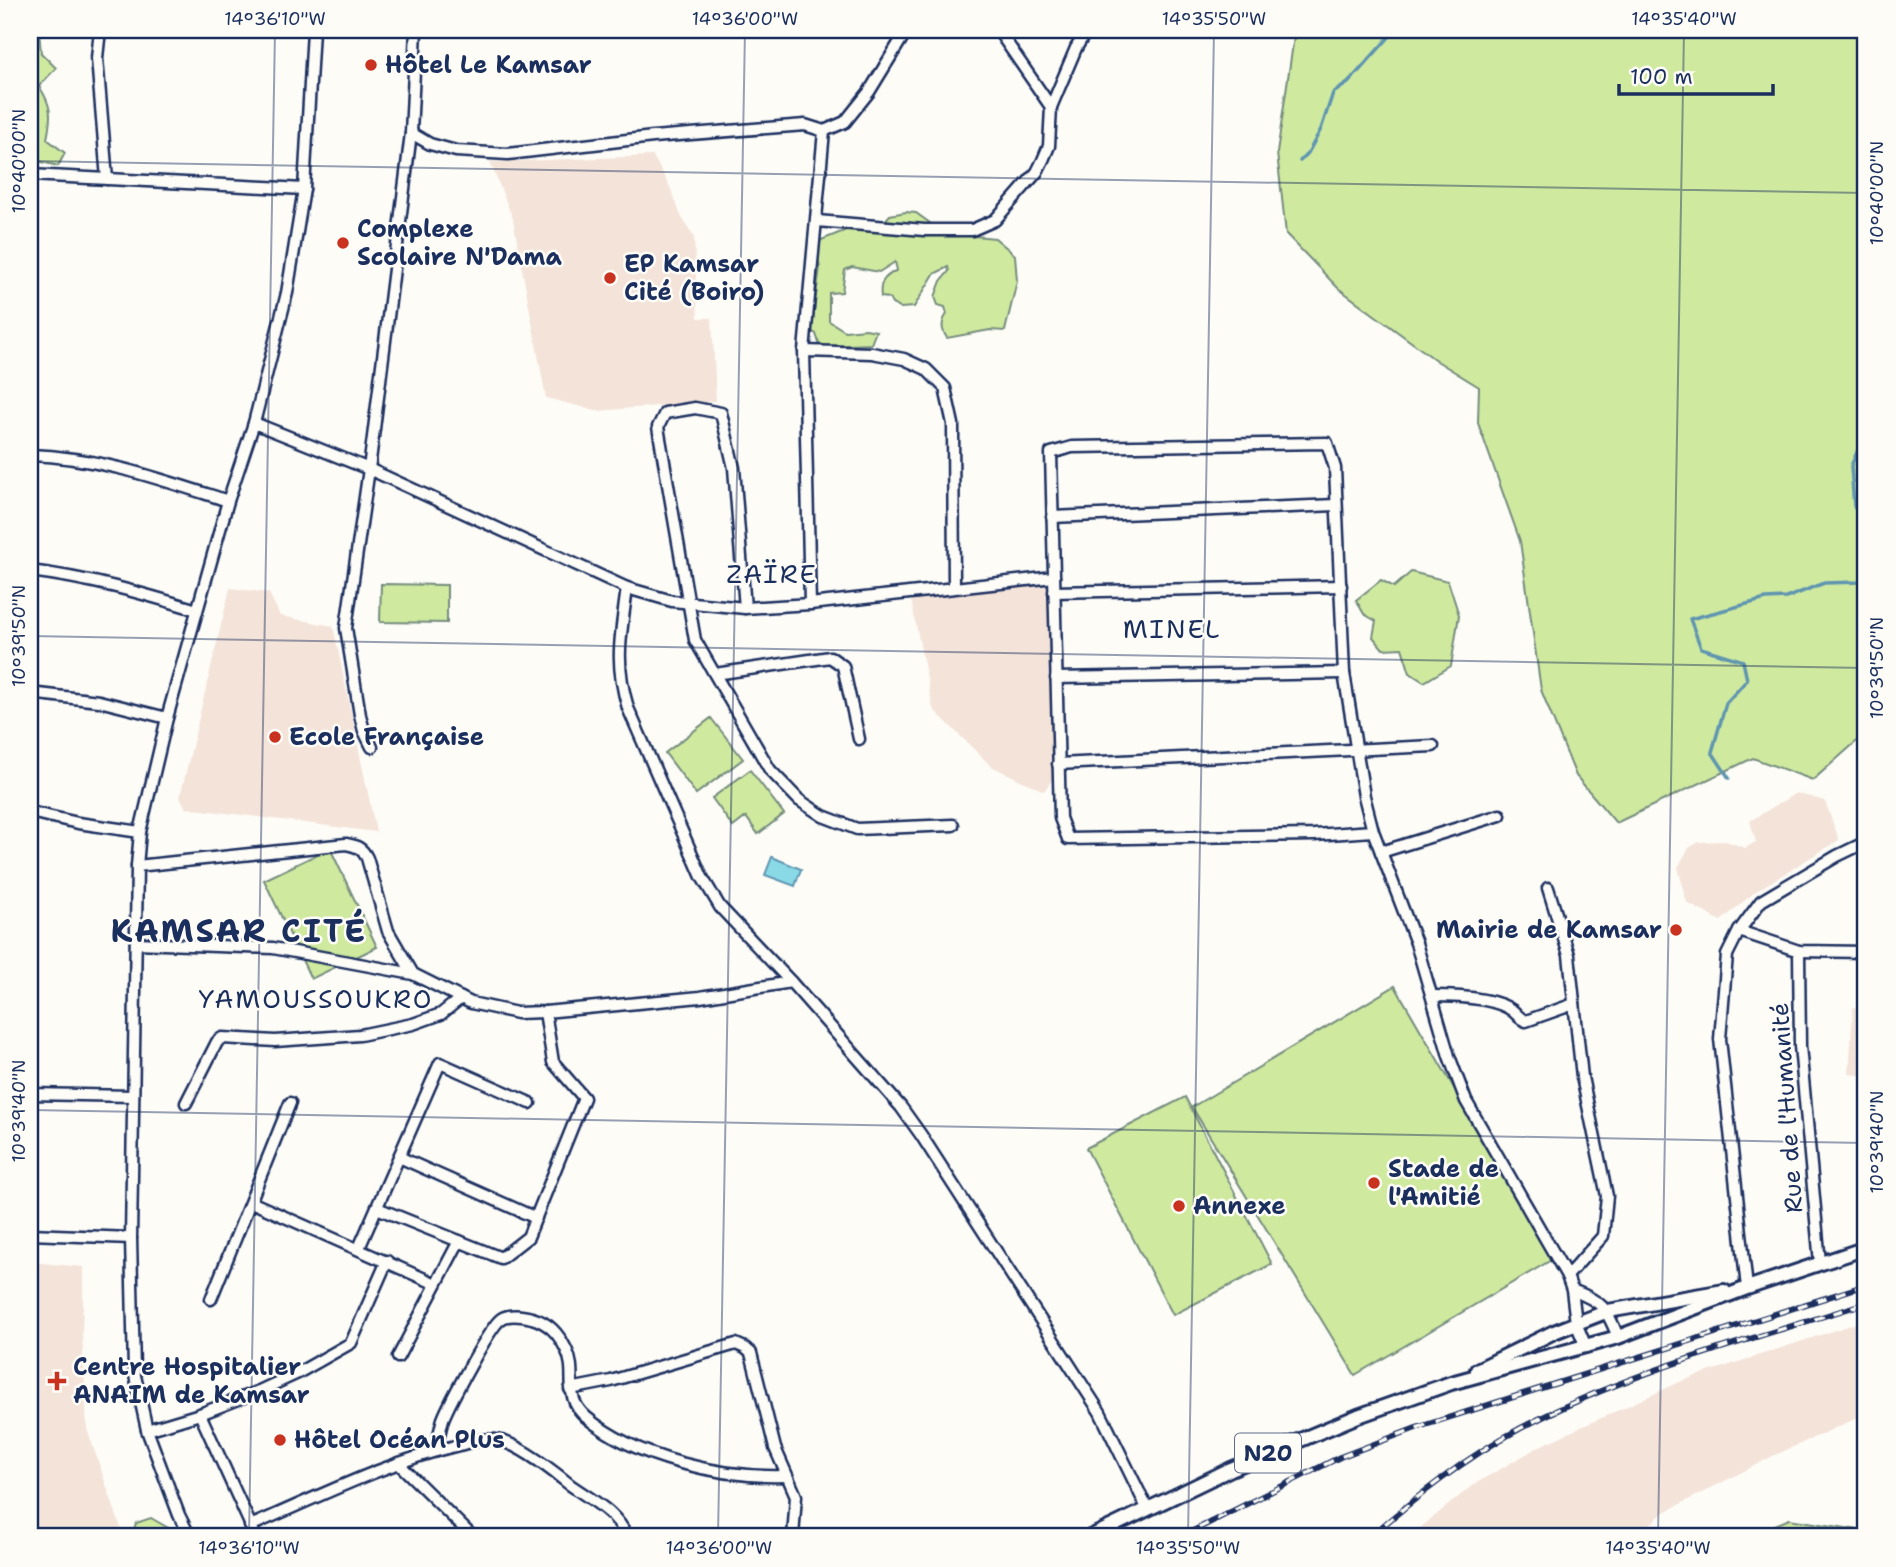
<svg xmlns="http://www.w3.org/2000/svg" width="1896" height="1567" font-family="'Shantell Sans',sans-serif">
<rect width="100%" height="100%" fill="#fdfcf7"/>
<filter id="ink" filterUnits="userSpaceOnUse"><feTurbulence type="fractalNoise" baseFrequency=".0143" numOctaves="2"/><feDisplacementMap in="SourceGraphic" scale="14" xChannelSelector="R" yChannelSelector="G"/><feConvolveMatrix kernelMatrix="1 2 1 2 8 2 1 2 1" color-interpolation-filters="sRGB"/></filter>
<g filter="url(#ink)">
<g fill="#f4e3d9">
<polygon points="653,156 670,187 681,216 694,237 698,318 712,318 716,401 598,411 546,398 513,219 490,162"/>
<polygon points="1050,585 1063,764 1044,791 991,766 933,709 910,595"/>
<polygon points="230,588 269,593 280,616 333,626 376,832 186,808 180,797"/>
<polygon points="1796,793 1825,801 1839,840 1756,891 1721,921 1687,903 1678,867 1689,848 1699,842 1726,841 1745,848 1756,842 1750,821"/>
<polygon points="1853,1007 1866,1009 1866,1076 1849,1074"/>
<polygon points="30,1262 84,1267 82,1333 87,1429 124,1537 30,1537"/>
<polygon points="1866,1320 1866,1414 1773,1456 1663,1513 1636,1537 1409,1537 1473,1485 1540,1446 1684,1380"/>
</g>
<g fill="#cfe99f" stroke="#758c7e" stroke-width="2">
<path d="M30,30H39L41,53L56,68L39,86C52,106 52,115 47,139L65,153L58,166L30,159Z"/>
<polygon points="1295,30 1866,30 1866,733 1813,780 1753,758 1616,823 1576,776 1541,690 1520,541 1478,423 1479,387 1437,361 1338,288 1286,234 1277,153"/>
<path d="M906,212L916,213L944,233L995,238L1015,255L1017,281L1005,331L990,330L947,338C941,329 941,323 947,314L945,307L938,305L935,297L941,281L949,271L948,267L934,274L914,307L900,308L892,304L889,298L881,297C879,282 884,277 897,270L895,262L879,272L852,267L845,270L842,292L829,293V321L845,331L866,329L876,331L871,344L825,346L819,343L816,334L811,331L820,267L816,253L819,241L849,229L850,221L858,219L882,224L890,215Z"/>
<polygon points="1411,572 1448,581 1459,615 1451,666 1424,682 1410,673 1402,648 1383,649 1373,637 1376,621 1364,614 1356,600 1381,580 1394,587"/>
<polygon points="381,584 447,585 447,623 380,622"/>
<polygon points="711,718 743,759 696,794 665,753"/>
<polygon points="750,770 784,814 758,834 746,817 733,827 712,798"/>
<polygon points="330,848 377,947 311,979 264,880"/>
<polygon points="1395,986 1553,1259 1355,1375 1192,1107"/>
<polygon points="1185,1097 1272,1264 1173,1315 1086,1148"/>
<polygon points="151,1518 170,1529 174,1537 132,1537 136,1523"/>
<polygon points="1789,1519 1866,1531 1866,1537 1748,1537"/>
</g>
<polygon fill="#8ad9e7" stroke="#5e95b0" stroke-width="2" points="772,857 801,869 795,886 765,875"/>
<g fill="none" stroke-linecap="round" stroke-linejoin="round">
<g stroke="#5e95b0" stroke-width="3.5">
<polyline points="1300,161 1308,153 1321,129 1333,93 1348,83 1390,36 1403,30"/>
<polyline points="1866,442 1861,443 1851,466 1854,506 1866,526"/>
<polyline points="1729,778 1712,752 1726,703 1747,680 1743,661 1701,648 1690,619 1766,599 1786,598 1824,583 1861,582 1866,576"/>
</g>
<defs>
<g id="minor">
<polyline points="100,30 97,58 107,179"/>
<polyline points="998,30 1051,107"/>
<polyline points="824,131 845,122 869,92 907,30"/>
<polyline points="411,133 430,144 456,151 508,154 653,137 805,125 824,131 804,351 810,604"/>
<polyline points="30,175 304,189"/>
<polyline points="817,221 924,230 972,230 995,220 1037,172 1043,160 1049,146 1051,107 1076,48 1087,30"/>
<polyline points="804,351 872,353 904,359 926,369 945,388 953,424 954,587"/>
<polyline points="254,423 369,469 627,588 672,601 745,608 810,604 1054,577"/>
<path d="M30,455C99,457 163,480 228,501"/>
<polyline points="1052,517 1336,505"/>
<path d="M30,571C88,578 142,593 197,610"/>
<path d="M627,588C621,635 614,661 628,708L702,877L720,907L791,982L901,1107L921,1135L1100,1412L1147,1508"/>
<polyline points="1054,592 1341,586"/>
<polyline points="745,608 734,468 721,413 695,408 665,413 658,427 695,640 770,770 799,800 823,816 857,829 953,825"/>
<polyline points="715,674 830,657 843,666 859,739"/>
<polyline points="1056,678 1344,673"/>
<polyline points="30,693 99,701 167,718"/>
<polyline points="372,747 364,731 360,715 346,628 369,469 411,133 416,30"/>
<polyline points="1058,764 1433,746"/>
<polyline points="30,812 78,823 140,832"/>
<polyline points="1373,831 1314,835 1068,839 1060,818 1051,453 1072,447 1327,443 1335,468 1344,673 1364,796 1373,831 1416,943 1449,1056 1466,1101 1567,1276 1572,1290 1576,1323 1586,1347"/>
<polyline points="1381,852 1500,815"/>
<path d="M137,866L346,844C357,846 362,848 367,858L388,931L413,974L471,1003L517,1013L545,1012L700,997L791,982"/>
<polyline points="1548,888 1569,955 1582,1077 1607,1196 1603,1236 1567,1276"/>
<polyline points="1739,931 1799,951 1866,952"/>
<polyline points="136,943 273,948 413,974"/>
<polyline points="1799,951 1800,1046 1820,1263"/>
<path d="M1432,996C1454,996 1495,997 1513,1011C1518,1015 1519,1019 1526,1021L1574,1004"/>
<polyline points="30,1094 133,1096"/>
<polyline points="186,1103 217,1042 222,1038 275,1041 360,1035 413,1024 441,1014 461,998"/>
<polyline points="399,1157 536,1218"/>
<polyline points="251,1202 436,1284"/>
<polyline points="377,1208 501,1258 528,1237 584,1098 553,1062 545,1012"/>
<polyline points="30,1234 131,1238"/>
<polyline points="359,1248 440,1063 530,1103"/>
<polyline points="1747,1288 1720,1039 1727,955 1739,931 1761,901 1837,856 1866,842"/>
<path d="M1572,1290C1603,1302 1606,1307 1618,1337"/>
<polyline points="211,1299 290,1103"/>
<polyline points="398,1357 459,1241"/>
<polyline points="570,1389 611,1381 736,1344 745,1348 751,1353 775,1448 796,1496 793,1537"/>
<polyline points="200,1414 256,1537"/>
<polyline points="147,1430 200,1414 259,1391 298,1373 351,1343 387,1261"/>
<path d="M436,1451C438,1440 440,1429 443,1419C449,1404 490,1326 501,1319C509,1313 523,1316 532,1318C549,1323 558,1333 566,1349C579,1374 561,1395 586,1417C636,1459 722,1478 786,1476"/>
<polyline points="398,1463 473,1537"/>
<path d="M250,1526C318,1497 387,1462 459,1445C471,1442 484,1438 496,1440C516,1442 553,1471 569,1484C591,1500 616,1511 627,1537"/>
<polyline points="190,1537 179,1515 147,1430 134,1371 131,1238 137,866 140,832 167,718 228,501 254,423 287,293 304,189 313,30"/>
</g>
<g id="major">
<polyline points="1477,1370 1554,1332 1608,1311 1724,1291"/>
<polyline points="1090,1537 1231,1469 1358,1416 1451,1383 1618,1337 1747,1288 1866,1248"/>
</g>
</defs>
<use href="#minor" stroke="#1b2f5e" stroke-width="15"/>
<use href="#major" stroke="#1b2f5e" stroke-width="18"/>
<use href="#minor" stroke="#fdfcf7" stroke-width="10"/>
<use href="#major" stroke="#fdfcf7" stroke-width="12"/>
<defs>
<g id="rail">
<polyline points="1181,1537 1340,1457 1416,1428 1866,1285"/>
<path d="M1370,1537C1417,1496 1465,1458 1521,1428C1629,1371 1750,1340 1866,1303"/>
</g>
</defs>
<use href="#rail" stroke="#1b2f5e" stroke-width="6"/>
<use href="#rail" stroke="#fdfcf7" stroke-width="3.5" stroke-dasharray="10" stroke-linecap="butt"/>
</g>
</g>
<path fill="none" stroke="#1b2f5e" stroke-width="2" stroke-opacity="0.45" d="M30,161L1866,193M30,636L1866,668M30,1110L1866,1143M249,1537L275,30M718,1537L745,30M1188,1537L1214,30M1658,1537L1684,30"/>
<g fill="#c8321e" stroke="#fdfcf7" stroke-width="2.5">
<circle cx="371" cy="65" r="7"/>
<circle cx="343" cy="243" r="7"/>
<circle cx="610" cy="278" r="7"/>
<circle cx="275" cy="737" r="7"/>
<circle cx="1676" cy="930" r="7"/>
<circle cx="1374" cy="1183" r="7"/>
<circle cx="1179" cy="1206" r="7"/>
<path d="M53.5 1370.5h7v7h7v7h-7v7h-7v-7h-7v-7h7z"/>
<circle cx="280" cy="1440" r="7"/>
</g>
<g text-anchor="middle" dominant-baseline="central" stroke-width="5" stroke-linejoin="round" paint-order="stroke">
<rect fill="#fdfcf7" stroke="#5f6c8c" stroke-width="2" x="1235" y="1433.5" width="66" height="39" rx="5"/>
<g font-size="23" font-weight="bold" fill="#1b2f5e">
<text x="1268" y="1453">N20</text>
</g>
<g font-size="24" font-weight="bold" fill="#1b2f5e" stroke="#fdfcf7" text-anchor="start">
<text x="385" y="65">Hôtel Le Kamsar</text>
<text x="357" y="229">Complexe<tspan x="357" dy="28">Scolaire N'Dama</tspan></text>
<text x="624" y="264">EP Kamsar<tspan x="624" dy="28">Cité (Boiro)</tspan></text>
<text x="289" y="737">Ecole Française</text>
<text x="1662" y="930" text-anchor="end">Mairie de Kamsar</text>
<text x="1388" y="1169">Stade de<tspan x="1388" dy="28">l'Amitié</tspan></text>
<text x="1193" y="1206">Annexe</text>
<text x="73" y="1367">Centre Hospitalier<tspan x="73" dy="28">ANAIM de Kamsar</tspan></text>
<text x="294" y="1440">Hôtel Océan Plus</text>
</g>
<g font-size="24" fill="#1b2f5e" stroke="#fdfcf7">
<text transform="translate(1787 1108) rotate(-94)">Rue de l'Humanité</text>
</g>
<g font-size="26" letter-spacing="2" fill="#1b2f5e" stroke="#fdfcf7">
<text x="772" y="573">ZAÏRE</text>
<text x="1172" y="628">MINEL</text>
<text x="316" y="998">YAMOUSSOUKRO</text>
</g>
<g font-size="32" font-weight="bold" letter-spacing="2" fill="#1b2f5e" stroke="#fdfcf7">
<text x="239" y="930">KAMSAR CITÉ</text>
</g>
</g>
<rect width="1896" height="1567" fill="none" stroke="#fdfcf7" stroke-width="77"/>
<path d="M1619 84v10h154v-10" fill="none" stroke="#1b2f5e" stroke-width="3.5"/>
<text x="1630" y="84" font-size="21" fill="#1b2f5e" stroke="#fdfcf7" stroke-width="5" paint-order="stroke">100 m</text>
<rect x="38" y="38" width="1819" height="1490" fill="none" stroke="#1b2f5e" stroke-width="2.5"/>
<g font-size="18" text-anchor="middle" fill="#1b2f5e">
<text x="275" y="25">14°36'10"W</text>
<text x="745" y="25">14°36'00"W</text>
<text x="1214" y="25">14°35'50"W</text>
<text x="1684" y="25">14°35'40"W</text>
<text transform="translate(19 161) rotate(-90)" y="6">10°40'00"N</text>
<text transform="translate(1877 193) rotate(-90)" y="6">10°40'00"N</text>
<text transform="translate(19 636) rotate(-90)" y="6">10°39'50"N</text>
<text transform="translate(1877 668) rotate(-90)" y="6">10°39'50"N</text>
<text transform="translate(19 1111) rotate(-90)" y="6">10°39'40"N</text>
<text transform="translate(1877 1142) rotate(-90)" y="6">10°39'40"N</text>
<text x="249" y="1554">14°36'10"W</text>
<text x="719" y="1554">14°36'00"W</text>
<text x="1188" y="1554">14°35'50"W</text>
<text x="1658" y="1554">14°35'40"W</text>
</g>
</svg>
